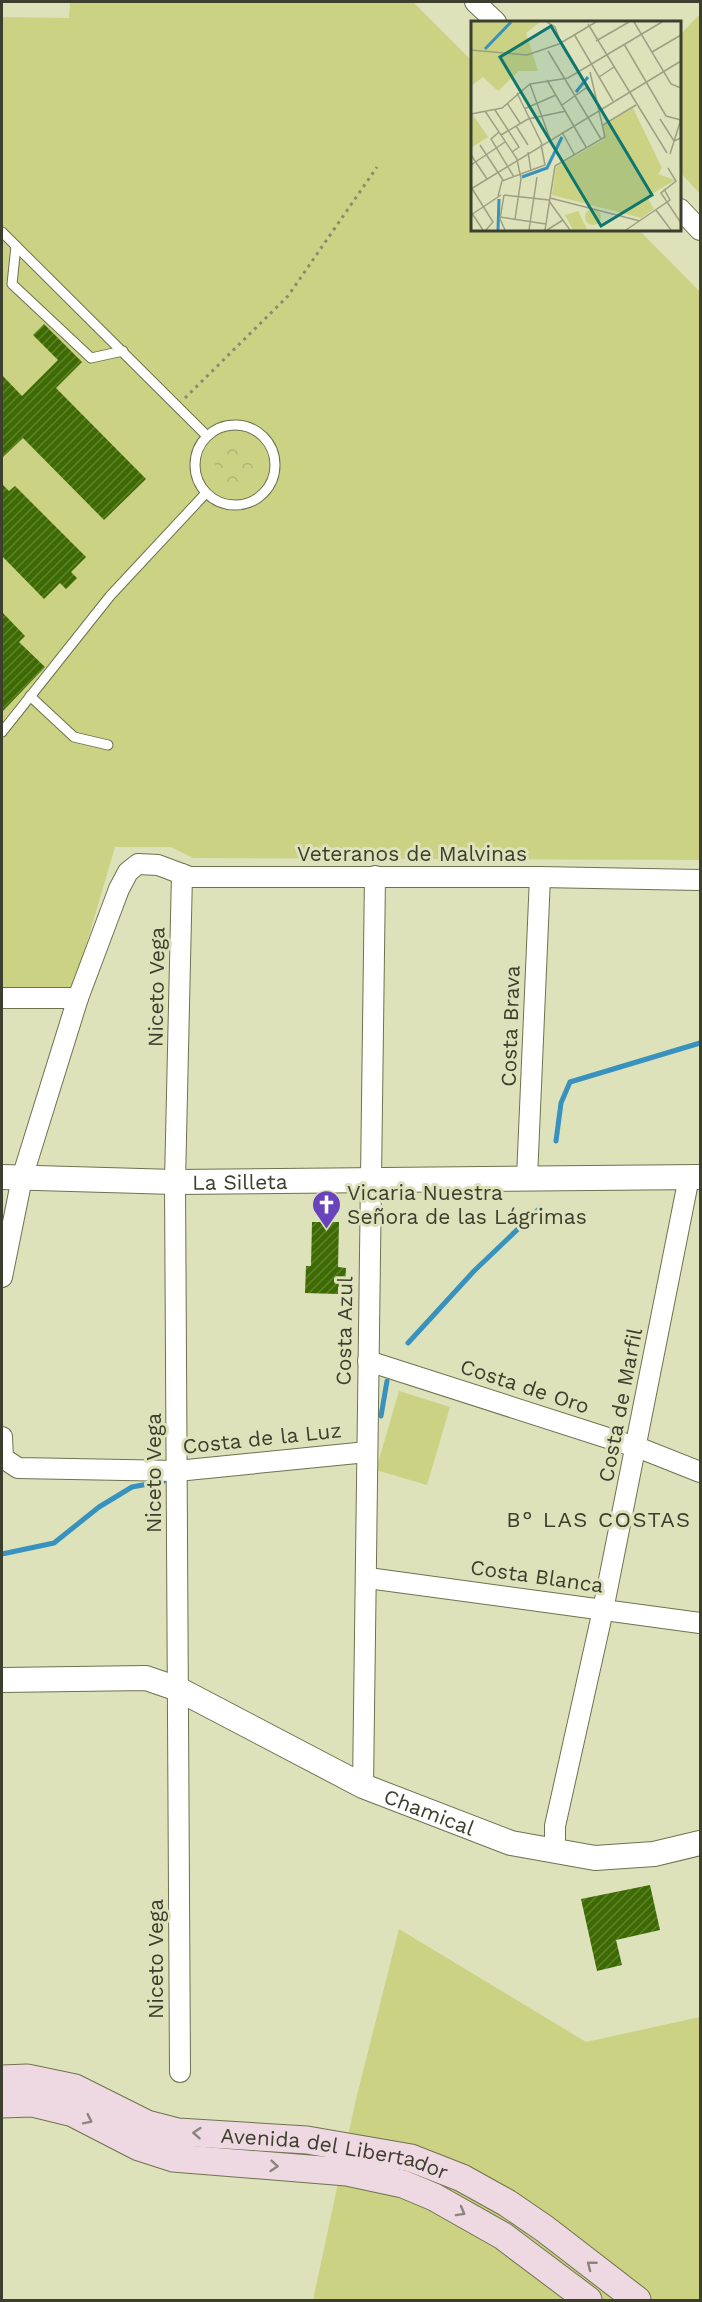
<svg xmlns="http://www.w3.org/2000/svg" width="702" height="2302" font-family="'Work Sans',sans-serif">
<defs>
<pattern id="park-crowns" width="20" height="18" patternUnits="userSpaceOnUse" patternTransform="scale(1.5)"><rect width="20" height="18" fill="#cbd283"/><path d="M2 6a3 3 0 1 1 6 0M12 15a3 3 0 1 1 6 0" fill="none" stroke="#afb571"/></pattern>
<pattern id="building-hatch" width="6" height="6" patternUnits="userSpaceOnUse" patternTransform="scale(1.5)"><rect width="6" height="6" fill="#3d6b01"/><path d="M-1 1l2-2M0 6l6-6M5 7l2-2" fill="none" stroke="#5f8231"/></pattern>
</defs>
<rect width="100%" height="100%" fill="#dde2bb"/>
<g fill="#cbd283">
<polygon points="70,2 413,2 472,61 472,230 639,230 700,292 700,860 193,858 171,847 115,847 73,990 2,990 2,17 69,18"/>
<polygon points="700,14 700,194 680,172 680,35"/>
<polygon points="399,1391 450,1407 427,1485 376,1470"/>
<polygon points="399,1929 586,2042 700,2017 700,2300 313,2300 356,2099"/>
</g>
<circle fill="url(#park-crowns)" cx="236" cy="465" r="21"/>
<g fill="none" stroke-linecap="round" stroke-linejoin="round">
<g stroke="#3892bd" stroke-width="5">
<polyline points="556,1141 561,1103 570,1082 700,1043"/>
<polyline points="408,1343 474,1271 540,1208"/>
<polyline points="381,1416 387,1381"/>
<polyline points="2,1554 54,1543 99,1507 132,1487 164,1481"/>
</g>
</g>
<g fill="url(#building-hatch)">
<polygon points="44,324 82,362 56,388 146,479 104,520 23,438 2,458 2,375 22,396 58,360 33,335"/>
<polygon points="2,484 9,491 15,486 86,557 71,572 77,578 66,589 60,583 44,599 2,556"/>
<polygon points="2,612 25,636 19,642 45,667 2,712"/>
<polygon points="312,1222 339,1222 338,1267 346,1268 345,1287 338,1287 338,1294 305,1293 306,1266 311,1266"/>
<polygon points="650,1885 660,1930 616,1940 622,1965 597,1971 581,1899"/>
</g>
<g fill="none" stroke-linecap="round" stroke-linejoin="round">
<defs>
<g id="service">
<polyline points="2,232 207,436"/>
<polyline points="16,246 12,284 91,358 123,351"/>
<circle cx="235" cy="465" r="40"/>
<polyline points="30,696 74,737 108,745"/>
<polyline points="2,732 110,596 206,493"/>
</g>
<g id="minor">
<polyline points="475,2 496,22"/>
<polyline points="680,209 700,230"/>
<polyline points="2,998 78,998"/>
<polyline points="527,1178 540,877"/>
<polyline points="2,1277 22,1178 78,998 119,889 128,872 138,864 158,865 190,877 540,877 700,880"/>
<polyline points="368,1361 642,1449 700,1472"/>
<polyline points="2,1437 3,1458 18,1468 177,1471 367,1452"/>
<polyline points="368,1578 700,1623"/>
<polyline points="363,1786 375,876"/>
<polyline points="555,1852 555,1826 603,1610 689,1177"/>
<polyline points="180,2072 175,1182 182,874"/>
</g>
<g id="tertiary">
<path id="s1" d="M2,1177L175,1182L700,1177"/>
<path id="s2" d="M2,1680L146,1678L178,1689L363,1786L511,1843L595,1858L654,1854L700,1843"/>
</g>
<g id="secondary">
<path id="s3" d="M2,2079L27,2078L75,2088L147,2124L178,2132L307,2140L411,2158L462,2178L507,2203L545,2229L637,2300"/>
<polyline points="2,2104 32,2103 73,2113 139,2147 173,2158 347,2172 403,2184 434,2197 503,2236 588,2300"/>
</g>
</defs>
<use href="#service" stroke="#6e724e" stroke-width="11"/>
<use href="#minor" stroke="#6e724e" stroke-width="22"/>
<use href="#tertiary" stroke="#6e724e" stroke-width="26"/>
<use href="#secondary" stroke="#6e724e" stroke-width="29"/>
<polyline stroke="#898c71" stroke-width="3" stroke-dasharray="3 4.5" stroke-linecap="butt" points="185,398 288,296 377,167"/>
<use href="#service" stroke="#fff" stroke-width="9"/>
<use href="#minor" stroke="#fff" stroke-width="20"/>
<use href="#tertiary" stroke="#fff" stroke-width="24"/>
<use href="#secondary" stroke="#eed9e2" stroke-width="27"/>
</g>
<defs><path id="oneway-chevron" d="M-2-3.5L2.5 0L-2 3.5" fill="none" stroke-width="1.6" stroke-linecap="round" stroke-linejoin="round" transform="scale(1.5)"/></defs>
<g stroke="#8c847f">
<use href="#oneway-chevron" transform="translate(88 2120) rotate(26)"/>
<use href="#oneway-chevron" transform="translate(197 2133) rotate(-176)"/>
<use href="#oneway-chevron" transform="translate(274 2166) rotate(5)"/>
<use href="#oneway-chevron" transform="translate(461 2212) rotate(29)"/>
<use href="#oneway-chevron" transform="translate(591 2265) rotate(-142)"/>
</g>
<defs>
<symbol id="church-pin" viewBox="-11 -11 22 30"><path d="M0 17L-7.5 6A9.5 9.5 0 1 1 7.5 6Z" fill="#6843bb" stroke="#dde2bb"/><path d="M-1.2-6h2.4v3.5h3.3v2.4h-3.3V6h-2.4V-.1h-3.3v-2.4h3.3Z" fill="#fff"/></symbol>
</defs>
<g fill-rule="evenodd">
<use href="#church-pin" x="310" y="1188" width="33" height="45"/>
</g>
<g text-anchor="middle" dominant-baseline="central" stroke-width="6" stroke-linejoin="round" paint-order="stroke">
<g font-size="21" fill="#3c3e2e" stroke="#dde2bb">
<text x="412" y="853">Veteranos de Malvinas</text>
<text transform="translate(156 987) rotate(-89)">Niceto Vega</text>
<text transform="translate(510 1026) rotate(-88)">Costa Brava</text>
<text stroke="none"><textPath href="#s1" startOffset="238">La Silleta</textPath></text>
<text transform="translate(344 1331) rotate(-89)">Costa Azul</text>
<text transform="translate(525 1386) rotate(18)">Costa de Oro</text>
<text transform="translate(620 1405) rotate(-79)">Costa de Marfil</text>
<text transform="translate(262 1438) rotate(-6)">Costa de la Luz</text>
<text transform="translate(153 1473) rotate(-90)">Niceto Vega</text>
<text transform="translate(537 1576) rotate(8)">Costa Blanca</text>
<text stroke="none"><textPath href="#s2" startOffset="458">Chamical</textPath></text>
<text transform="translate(155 1959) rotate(-90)">Niceto Vega</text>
<text stroke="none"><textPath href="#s3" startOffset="345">Avenida del Libertador</textPath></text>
</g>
<g font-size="21" fill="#3c3e2e" stroke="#dde2bb" text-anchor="start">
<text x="347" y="1192">Vicaria Nuestra<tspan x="347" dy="24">Señora de las Lágrimas</tspan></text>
</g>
<g font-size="22" letter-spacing="1.5" fill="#3c3e2e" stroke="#dde2bb">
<text x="599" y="1519">B° LAS COSTAS</text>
</g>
</g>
<g transform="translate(471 21)">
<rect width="210" height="210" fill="#dde2bb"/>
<path d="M0,1H69L55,12L67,50H48L27,70L12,56L0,65ZM162,87L191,147L187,153L204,159L176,176L183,188L170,197L81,174L85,146L132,119V105ZM2,94L17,116L0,127V96ZM114 196a8 8 0 1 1 16 0a8 8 0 1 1-16 0ZM107,190L116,208L102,209L94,194Z" fill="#cbd283"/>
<path fill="none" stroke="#3892bd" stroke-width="3" d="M14,28L40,1M105,71L117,56M51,156L76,147L91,116M27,209L28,178"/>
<path fill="none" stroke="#9da083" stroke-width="1.5" d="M76,1L84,6L89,20M163,1L200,63L210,67M117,3L196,132M103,13L142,80M125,20L158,1M90,21L108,51M153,23L195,95L210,99M0,29L56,34L88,23L125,1M77,30L130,118M181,31L210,14M128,56L143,46M76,59L115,126M59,63L79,118M46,72L71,123M36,82L49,102M91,84L115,67L122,74M53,88L85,74M24,89L48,126L41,131M14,90L46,138L50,158L44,198M0,93L31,87L59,63L97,57L191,1M189,98L203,120L210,117M132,104L165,84M45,105L57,124M28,111L20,118L43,156M91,111L103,133M30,114L57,98L95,90M9,124L32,159M57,131L60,150M199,133L210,98M0,134L16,158M0,144L34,121M197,147L205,160L190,172L210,202M0,166L22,201L15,209M0,168L210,40M33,174L78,179M33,174L29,198L34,209M27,175L31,160L74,144L70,123M79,177L169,200M78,180L99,209M185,189L200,209M0,191L12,209M0,194L30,174M29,196L75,203M58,209L66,156M74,209L84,145L134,116L119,51M76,209L92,199M155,209L199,179L193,168"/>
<path fill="#0f766e" fill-opacity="0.15" stroke="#0f766e" stroke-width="3" d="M80,5L181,174L130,205L29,36Z"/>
<rect width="210" height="210" fill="none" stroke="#3c3e2e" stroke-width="3"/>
</g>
<rect width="702" height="2302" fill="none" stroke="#3c3e2e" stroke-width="6"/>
</svg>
